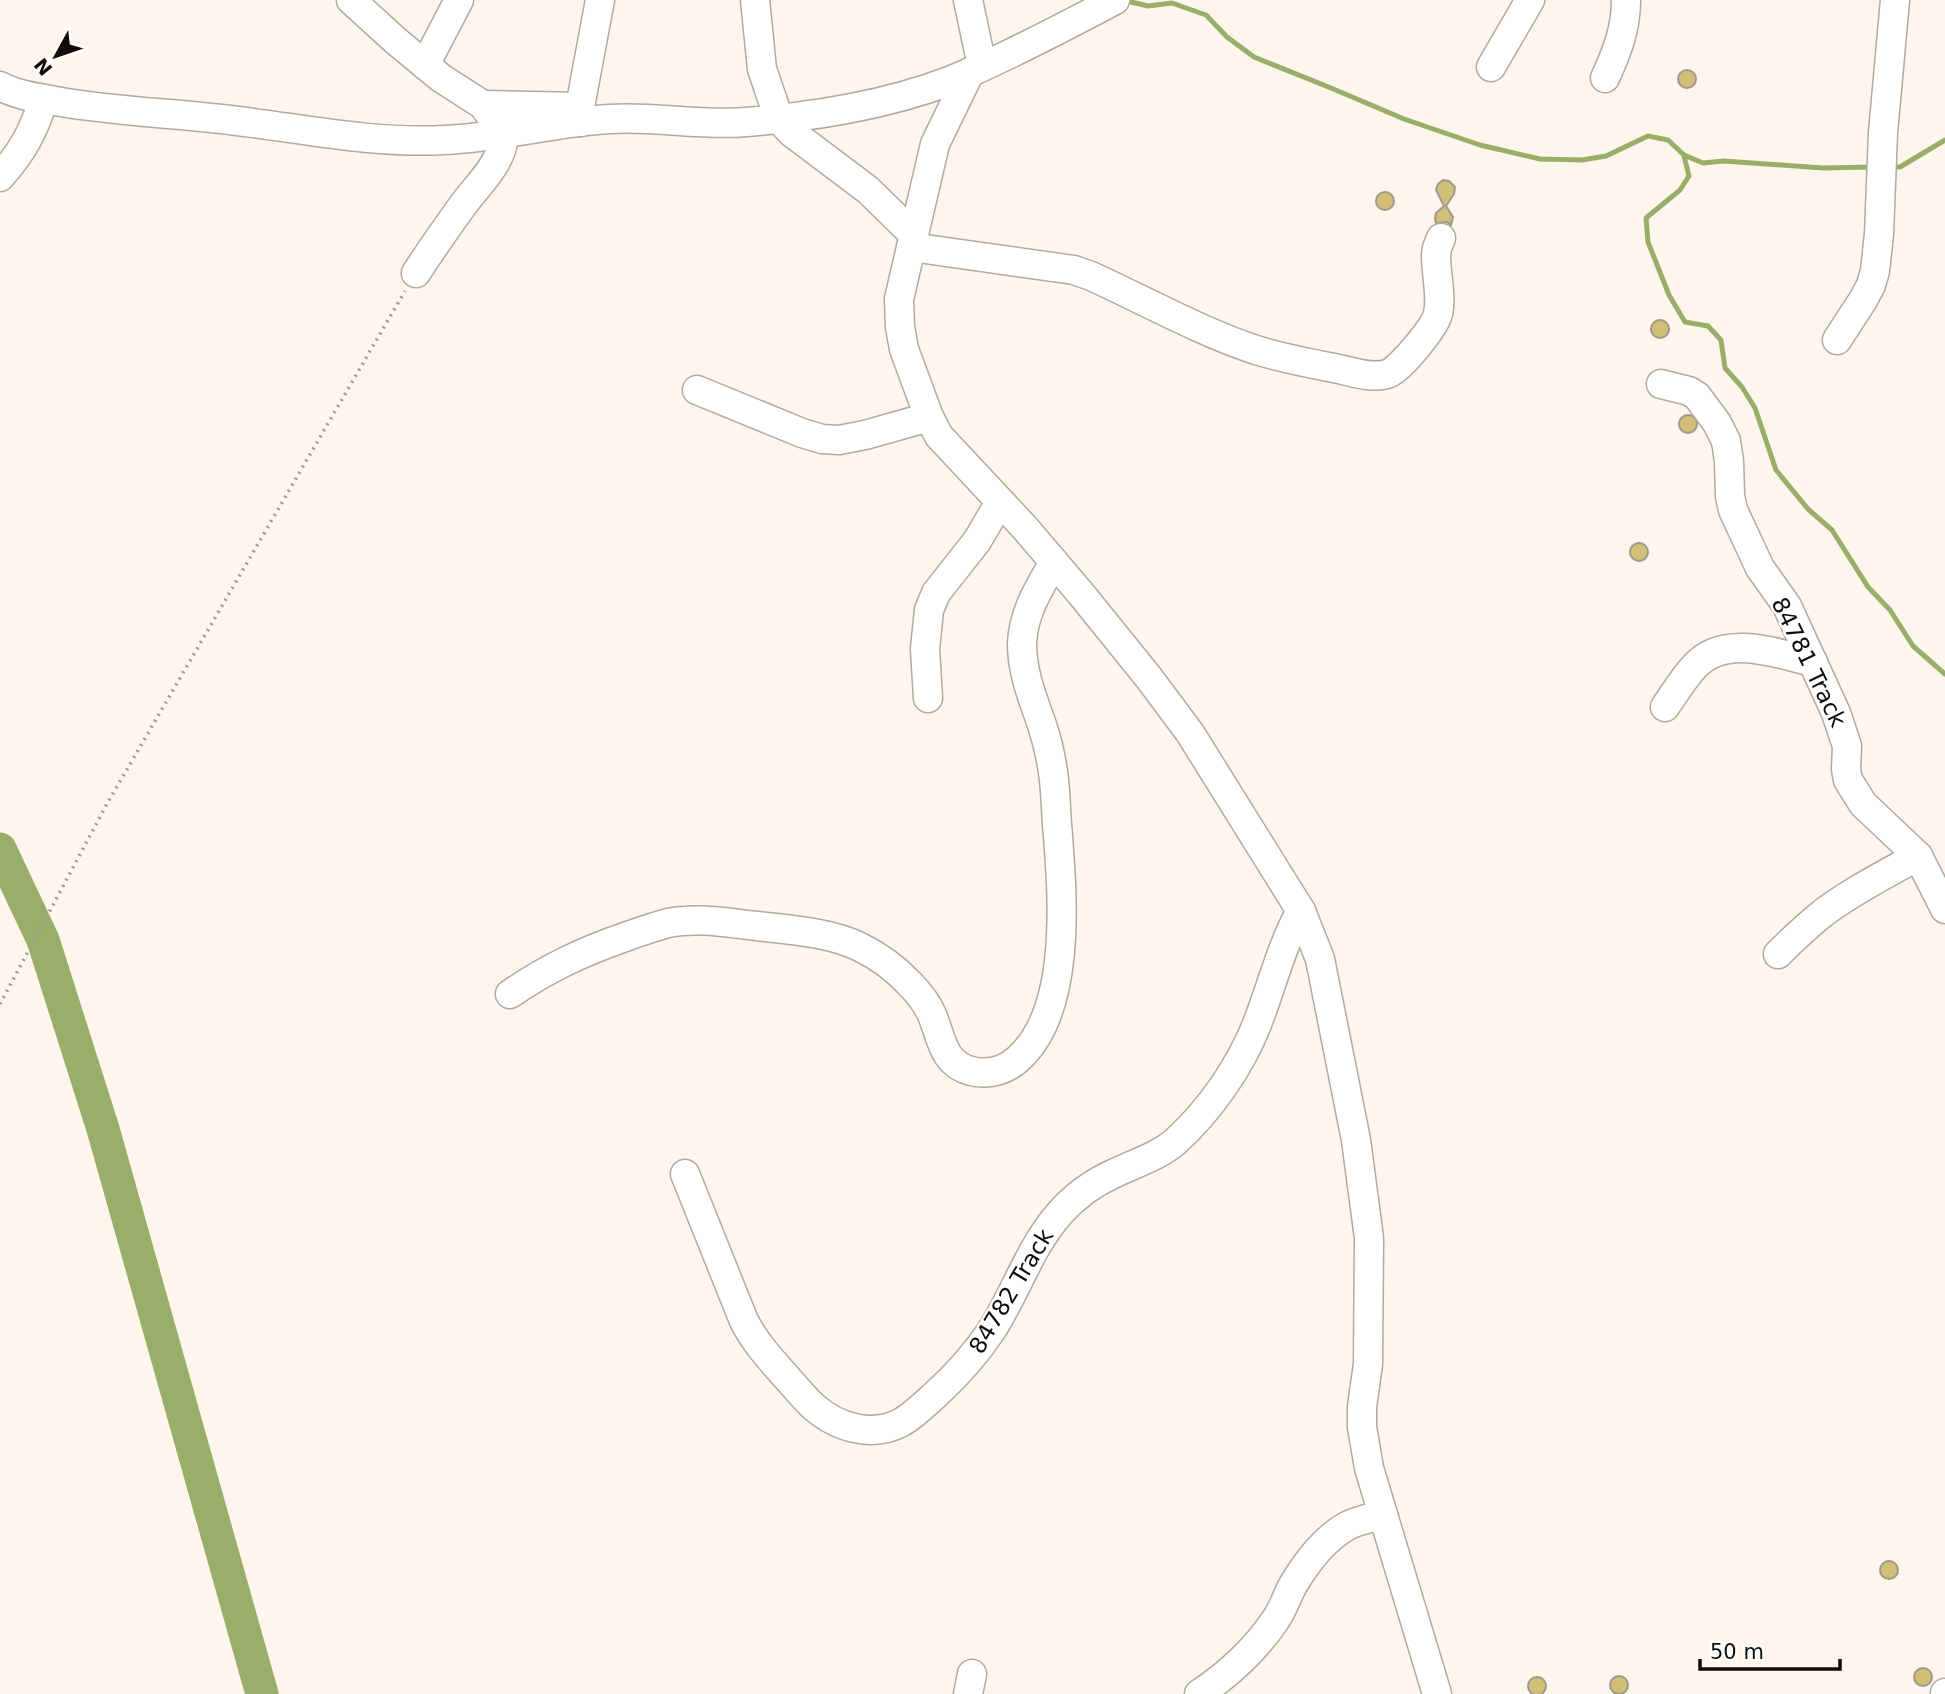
<svg xmlns="http://www.w3.org/2000/svg" width="1945" height="1694" font-family="'DejaVu Sans',sans-serif">
<rect width="100%" height="100%" fill="#fef5ec"/>
<g fill="none" stroke-linecap="round" stroke-linejoin="round">
<g stroke="#99af69" stroke-width="5">
<polyline points="1123,0 1148,6 1172,3 1206,15 1227,37 1254,57 1331,88 1404,119 1480,145 1540,159 1582,160 1606,156 1648,136 1668,140 1684,155 1703,163 1724,161 1823,168 1872,167"/>
<polyline points="1684,156 1689,176 1680,190 1646,218 1648,242 1669,295 1685,322 1708,326 1721,340 1725,368 1742,387 1755,408 1776,470 1808,509 1832,530 1868,587 1890,610 1913,646 1945,674"/>
<polyline points="1889,167 1900,167 1945,140"/>
</g>
<polyline stroke="#99af69" stroke-width="33" points="0,849 43,940 103,1129 262,1694"/>
</g>
<g fill="#d0bf75" stroke="#9d9a8d" stroke-width="2">
<circle cx="1687" cy="79" r="9"/>
<polygon points="1443,180 1449,181 1455,187 1454,194 1446,206 1453,217 1451,225 1447,222 1436,223 1435,219 1436,213 1444,206 1436,190 1438,184"/>
<circle cx="1385" cy="201" r="9"/>
<circle cx="1660" cy="329" r="9"/>
<circle cx="1688" cy="424" r="9"/>
<circle cx="1639" cy="552" r="9"/>
<circle cx="1889" cy="1570" r="9"/>
<circle cx="1923" cy="1677" r="9"/>
<circle cx="1619" cy="1685" r="9"/>
<circle cx="1537" cy="1686" r="9"/>
</g>
<g fill="none" stroke-linecap="round" stroke-linejoin="round">
<defs>
<g id="minor">
<path d="M351,0L396,41L441,78L483,105L504,134C503,163 479,183 463,205C447,227 431,250 416,273"/>
<polyline points="755,0 762,69 779,119 791,132 868,190 914,235"/>
<polyline points="968,0 982,66"/>
<polyline points="425,65 459,0"/>
<polyline points="1491,67 1530,0"/>
<polyline points="970,72 935,144 899,299 900,327 904,349 929,417 939,436 1025,528 1082,595 1149,678 1190,733 1301,911 1320,959 1356,1140 1369,1238 1368,1364 1362,1407 1362,1427 1369,1468 1437,1694"/>
<path d="M1605,78C1617,52 1626,29 1626,0"/>
<path d="M0,86C18,96 41,98 61,102C114,111 168,113 221,119C296,127 368,144 444,140C500,138 554,122 609,119C656,116 701,126 747,122C820,116 904,102 971,72C1020,50 1068,25 1115,0"/>
<polyline points="483,105 580,107"/>
<polyline points="581,122 580,107 600,0"/>
<path d="M0,177C23,151 33,132 44,99"/>
<path d="M911,247L1074,270L1091,276C1146,301 1199,331 1256,350C1282,358 1308,363 1334,368C1350,371 1371,379 1387,374C1400,370 1434,328 1438,314C1442,296 1436,274 1436,256L1437,248L1441,238"/>
<polyline points="1837,340 1863,300 1871,285 1875,271 1879,234 1883,133 1895,0"/>
<polyline points="1661,384 1689,391 1697,396 1717,423 1726,441 1729,461 1730,496 1733,510 1760,568 1787,606 1836,713 1847,746 1846,769 1848,780 1863,804 1918,856 1945,909"/>
<polyline points="697,390 802,433 822,439 839,440 865,435 929,417"/>
<polyline points="928,698 925,649 929,610 936,593 977,541 1000,502"/>
<path d="M1665,707C1674,694 1683,679 1694,667C1724,633 1776,653 1813,662"/>
<path d="M1778,954C1792,940 1807,926 1823,913C1852,891 1886,874 1918,856"/>
<path d="M510,994C548,968 582,952 625,937C639,932 653,927 668,923C697,917 727,923 757,926C791,930 829,932 860,947C878,956 896,969 909,983C918,992 927,1003 932,1015C942,1038 942,1063 971,1071C988,1075 1005,1071 1018,1059C1071,1012 1063,901 1058,836C1056,817 1056,798 1054,780C1052,762 1048,743 1042,725C1033,699 1022,673 1022,644C1023,613 1039,588 1054,562"/>
<path d="M685,1174L744,1321C756,1344 772,1361 789,1380C797,1389 805,1399 814,1407C838,1428 873,1438 902,1422C914,1415 925,1404 935,1395C956,1376 975,1355 991,1331C1016,1293 1029,1248 1060,1213C1075,1196 1095,1182 1115,1173C1136,1163 1159,1156 1176,1141C1210,1110 1240,1067 1257,1024C1272,986 1281,946 1301,911"/>
<polyline points="968,1694 972,1674"/>
<path d="M1199,1694C1228,1675 1257,1648 1276,1619C1283,1609 1287,1596 1293,1585C1306,1563 1324,1539 1347,1526C1358,1520 1371,1518 1383,1515"/>
<polyline points="1945,1694 1945,1693"/>
</g>
</defs>
<use href="#minor" stroke="#b3aa9f" stroke-width="31"/>
<polyline stroke="#a19a93" stroke-width="3.5" stroke-dasharray="2 5" stroke-linecap="butt" points="0,1004 108,802 405,291"/>
<use href="#minor" stroke="#fff" stroke-width="28"/>
</g>
<g text-anchor="middle" dominant-baseline="central" stroke-width="5" stroke-linejoin="round" paint-order="stroke">
<g font-size="23" fill="#100d09" stroke="#fff">
<text transform="translate(1809 662) rotate(64)">84781 Track</text>
<text transform="translate(1011 1291) rotate(-59)">84782 Track</text>
</g>
</g>
<g transform="translate(56 56) rotate(230)" stroke="#ffffff" stroke-width="5" paint-order="stroke">
<path d="M0-5L12 26L0 18L-12 26Z" fill="#100d09"/>
<text y="-10" font-size="19" font-weight="bold" text-anchor="middle" fill="#100d09">N</text>
</g>
<path d="M1700 1659v10h140v-10" fill="none" stroke="#100d09" stroke-width="3.5"/>
<text x="1710" y="1659" font-size="21" fill="#100d09" stroke="#ffffff" stroke-width="5" paint-order="stroke">50 m</text>
</svg>
